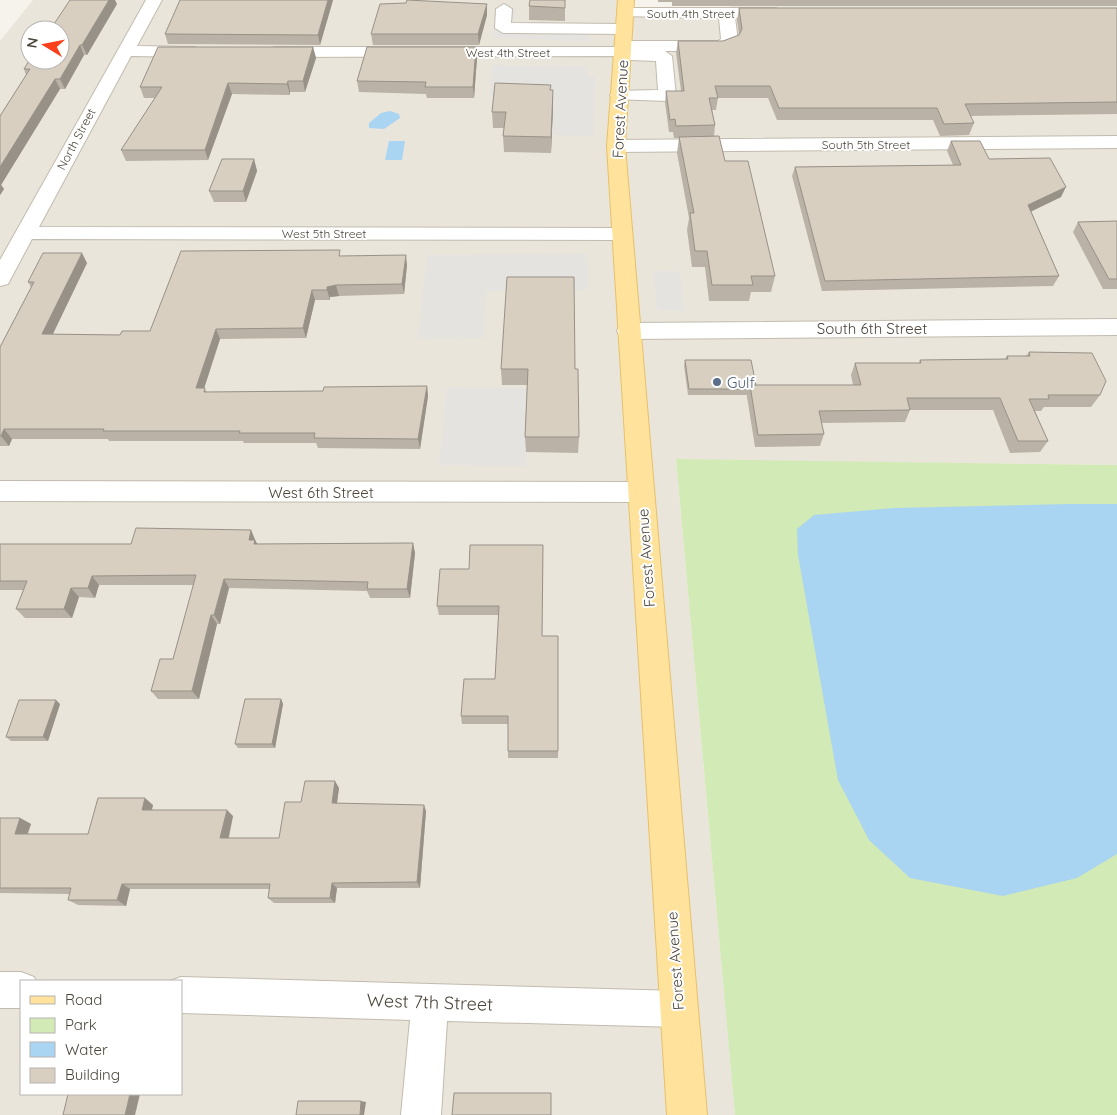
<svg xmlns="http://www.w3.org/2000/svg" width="1117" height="1115" font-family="Quicksand,sans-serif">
<rect width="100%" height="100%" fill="#f6f3ec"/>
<path fill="#eae5da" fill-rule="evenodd" d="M33,0H626L625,13H732L729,0H1117V465L676,460L735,1115H0V41ZM30,30H60V60H30ZM21,981H181V1094H21Z"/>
<polygon fill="#d2eab5" points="676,459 1117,465 1117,1115 735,1115"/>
<g fill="#e5e3e0">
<polygon points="498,7 516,8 514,24 590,26 589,41 493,38"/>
<polygon points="493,65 587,66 587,76 595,76 593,136 551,135 553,99 489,98"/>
<polygon points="587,254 589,290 486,291 484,338 418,339 427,255"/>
<polygon points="654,271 680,271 684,311 657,310"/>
<polygon points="447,387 528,388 526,466 439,465"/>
</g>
<g fill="#a9d4f2">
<polygon points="390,111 399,114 400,118 384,129 369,128 369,123 381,113"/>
<polygon points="389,141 405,141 402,160 385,160"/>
<polygon points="1070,504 1117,504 1117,854 1077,878 1003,896 910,878 869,840 838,780 798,555 797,529 814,515 894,508"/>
</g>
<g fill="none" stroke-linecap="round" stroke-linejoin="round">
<defs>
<g id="minor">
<polygon points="146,0 162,0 137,46 193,47 199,48 201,52 199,56 193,57 131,56 39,227 622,228 629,229 632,234 629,239 622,240 32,239 8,284 0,286 0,260"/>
<polygon points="504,4 512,9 511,23 624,24 630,26 632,29 630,32 624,34 503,33 495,28 496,9"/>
<polygon points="625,8 776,8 784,13 776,18 735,18 738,41 736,45 721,51 665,51 672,56 676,96 673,100 667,101 613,99 610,95 613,91 658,90 656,61 630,60 628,56 276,57 270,56 268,52 270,48 276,47 615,47 617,42 623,41 718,41 721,39 719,18 619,16 617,13 619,10"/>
<polygon points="1117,136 1117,148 616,152 609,150 607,146 609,142 616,140"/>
<polygon points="1117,319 1117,335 628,339 620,337 617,331 620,325 628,323"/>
<polygon points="0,481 641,482 650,485 654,492 650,499 641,502 0,501"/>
<polygon points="0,972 21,972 34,977 36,981 21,981 21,1008 0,1008"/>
<polygon points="181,977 679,991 692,996 697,1009 692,1022 679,1027 447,1021 441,1115 401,1115 410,1020 181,1013 181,981 170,981"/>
</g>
<polygon id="major" points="618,0 634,0 625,146 707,1115 667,1115 607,146"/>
</defs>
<use href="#minor" stroke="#c2bbae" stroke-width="2"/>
<use href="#major" stroke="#e6c16a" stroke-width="2"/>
<use href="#minor" fill="#fff" fill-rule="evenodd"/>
<use href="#major" fill="#ffe39c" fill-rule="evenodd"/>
</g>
<g fill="#bab2a6">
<polygon points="333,0 320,45 168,44 165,34"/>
<polygon points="565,0 565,21 529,20 529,6"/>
<polygon points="658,0 1117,0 1117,6 672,6 672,2 658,2"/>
<polygon points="117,4 87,55 84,55 65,89 60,89 1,185 4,189 0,195 0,116 26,75 24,69"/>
<polygon points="739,8 1117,8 1117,114 970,116 974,123 969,135 940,136 933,120 777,120 768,98 718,98 716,110 712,110 715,125 714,137 775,276 771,292 751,292 749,301 709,301 705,267 692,267 687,230 689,218 677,153 679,138 674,138 673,132 669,132 665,103 666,91 681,91 676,53 678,41 723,41 739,35 737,20"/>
<polygon points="487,15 479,45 373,45 371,34"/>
<polygon points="313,47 316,58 305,92 290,92 290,95 232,94 208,160 126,161 121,150 155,98 144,98 140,87"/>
<polygon points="477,58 474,98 427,98 426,94 359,92 357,81"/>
<polygon points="551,90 553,107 551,153 504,152 503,136 504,128 493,128 492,112"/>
<polygon points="951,141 989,159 1061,197 1031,211 1059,276 1053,286 822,291 792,176 795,167 953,165 947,151"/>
<polygon points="254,159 257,171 246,202 214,202 209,191"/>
<polygon points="1117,221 1117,289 1103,289 1073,232 1078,222"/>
<polygon points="341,256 407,265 404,294 339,296 330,297 330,300 315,300 306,338 220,339 204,388 207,392 323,391 427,386 428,396 420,449 318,448 316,443 244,443 243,441 109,441 108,439 12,439 9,446 0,446 0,347 31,287 28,282 87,263 53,334 120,335 150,331"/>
<polygon points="1029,352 1100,395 1091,407 1044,407 1041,411 1035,411 1048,441 1040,452 1010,453 993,410 910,410 905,422 821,423 824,434 820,446 755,447 747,397 747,395 688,395 684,366 685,360 756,385 853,385 851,375 855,363 919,363 920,360 1005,359 1007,356 1026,356"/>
<polygon points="501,369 575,369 579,437 578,453 526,452 525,437 527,385 502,385"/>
<polygon points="251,530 257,544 413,543 415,553 410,598 370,598 367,591 229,588 220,624 217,624 199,699 158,699 151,691 173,659 194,585 99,585 95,598 79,597 72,618 25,618 16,609 23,590 0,590 0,544 131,544"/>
<polygon points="543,545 542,636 558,636 558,758 508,758 508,724 462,724 461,716 495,679 499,615 439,615 437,606 469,569"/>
<polygon points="281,699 283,704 275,748 238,748 235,744"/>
<polygon points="60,704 48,741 11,741 6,737"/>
<polygon points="339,788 337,803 426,811 420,888 337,888 335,903 274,903 268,898 269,889 130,889 126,906 78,905 68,900 70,894 0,893 0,818 20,818 31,824 28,834 88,834 153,805 152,810 233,816 229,838 279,838 301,802"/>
</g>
<g fill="#979187">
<polygon points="109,0 115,0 117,4 87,55 82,45"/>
<polygon points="328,0 333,0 320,45 318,35"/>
<polygon points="487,4 487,15 479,45 478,34"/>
<polygon points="80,45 84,55 65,89 60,79"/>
<polygon points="313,47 316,58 305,92 303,81"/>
<polygon points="476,47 477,58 474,98 473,87"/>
<polygon points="55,79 60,89 1,185 4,189 0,195 0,167"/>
<polygon points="288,81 290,92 290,95 287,84"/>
<polygon points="228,83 232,94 208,160 205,150"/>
<polygon points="553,90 553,107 551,153 551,137"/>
<polygon points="254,159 257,171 246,202 243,191"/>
<polygon points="1066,187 1061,197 1024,215 1028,205"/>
<polygon points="82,253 87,263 48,344 42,334"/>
<polygon points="406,255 407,265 404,294 402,284"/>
<polygon points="336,285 339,296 330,297 330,300 327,290 327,287"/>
<polygon points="312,290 315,300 306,338 303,328"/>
<polygon points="216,329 220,339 201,398 196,388"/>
<polygon points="427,386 428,396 420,449 418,439"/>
<polygon points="4,429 12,439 9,446 1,436"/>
<polygon points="251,530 255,540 260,549 249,540"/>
<polygon points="413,543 415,553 410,598 407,589"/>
<polygon points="92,576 99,585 95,598 88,588"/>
<polygon points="224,579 229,588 220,624 214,615"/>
<polygon points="71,588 79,597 72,618 64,609"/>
<polygon points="211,615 217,624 199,699 192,691"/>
<polygon points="281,699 283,704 275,748 272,744"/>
<polygon points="56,700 60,704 48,741 43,737"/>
<polygon points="335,781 339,788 336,810 332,803"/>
<polygon points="145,798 153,805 150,816 142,810"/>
<polygon points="424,805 426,811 420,888 417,882"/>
<polygon points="227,810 233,816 227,844 220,838"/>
<polygon points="20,818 31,824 25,840 15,834"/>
<polygon points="332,883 337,888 335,903 330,898"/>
<polygon points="122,884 130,889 126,906 117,900"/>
<polygon points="130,1094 140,1094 135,1115 125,1115"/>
<polygon points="361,1101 366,1102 364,1115 360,1115"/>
</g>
<g fill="#d8cfc1" stroke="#979187">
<polygon points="70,0 109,0 82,45 80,45 60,79 55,79 0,167 0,116 30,69 24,69 30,59 60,60 60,30 50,30"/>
<polygon points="180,0 328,0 318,35 165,34"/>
<polygon points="407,0 487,4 478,34 371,34 380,4 406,3"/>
<polygon points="530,0 565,0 565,8 529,6"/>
<polygon points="739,8 1117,8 1117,102 965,104 974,123 944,124 937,108 779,108 770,86 715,86 718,98 709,98 715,125 676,126 675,119 670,120 666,91 684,91 678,41 723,41 739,35 742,29"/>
<polygon points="158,47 313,47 303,81 288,81 287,84 228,83 205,150 121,150 162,87 140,87"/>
<polygon points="367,47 476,47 473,87 425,87 426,82 357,81"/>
<polygon points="495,83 551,85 550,90 553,90 551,137 503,136 506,112 492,112"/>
<polygon points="719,136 725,161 748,161 775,276 751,276 753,285 712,285 707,251 695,251 690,213 694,213 679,137"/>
<polygon points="951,141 980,141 989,159 1050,158 1066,187 1028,205 1059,276 825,281 795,167 961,165"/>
<polygon points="222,159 254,159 243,191 209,191"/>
<polygon points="1117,221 1117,279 1109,279 1078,222"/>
<polygon points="340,250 339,256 406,255 402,284 336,285 327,287 327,290 312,290 303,328 216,329 196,388 205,388 204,392 323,391 324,387 427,386 418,439 314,438 315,433 239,433 240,431 103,431 104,429 4,429 1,436 0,436 0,347 34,282 28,282 43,253 82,253 42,334 120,335 122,331 150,331 181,251"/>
<polygon points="507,277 574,277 575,369 578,369 579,437 525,437 528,369 501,369"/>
<polygon points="1029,352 1092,353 1106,381 1100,395 1048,395 1049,399 1029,399 1048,441 1018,441 1000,398 907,398 910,410 819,411 824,434 758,435 750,385 861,385 855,363 921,363 920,360 1008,359 1007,356 1030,356"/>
<polygon points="685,360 751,360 756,385 750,385 749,389 689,389"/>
<polygon points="136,528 251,530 249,540 255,540 254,544 413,543 407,589 367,589 368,582 224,579 214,615 211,615 192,691 151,691 160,659 173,659 196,575 92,576 88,588 71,588 64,609 16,609 27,581 0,581 0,544 131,544"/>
<polygon points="470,545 543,545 542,636 558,636 558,751 508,751 508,716 461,716 464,679 495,679 499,606 437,606 440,569 469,569"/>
<polygon points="245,699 281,699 272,744 235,744"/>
<polygon points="19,700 56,700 43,737 6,737"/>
<polygon points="305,781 335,781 332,803 424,805 417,882 332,883 330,898 268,898 270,884 122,884 117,900 68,900 71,888 0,888 0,818 20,818 15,834 88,834 98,798 145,798 142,810 227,810 220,838 279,838 285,802 301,802"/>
<polygon points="454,1093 551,1093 551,1115 452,1115"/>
<polygon points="68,1094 130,1094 125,1115 63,1115"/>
<polygon points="298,1101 361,1101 360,1115 296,1115"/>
</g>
<circle fill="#5c6f8a" stroke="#fff" stroke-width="2" cx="717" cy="382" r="5"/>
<g text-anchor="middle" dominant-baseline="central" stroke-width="4" stroke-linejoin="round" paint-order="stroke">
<g font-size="12" fill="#4b4439" stroke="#fff">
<text x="691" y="13">South 4th Street</text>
<text x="508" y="52">West 4th Street</text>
<text transform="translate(76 139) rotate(-62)">North Street</text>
<text x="866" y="144">South 5th Street</text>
<text x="324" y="233">West 5th Street</text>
</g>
<g font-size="15" fill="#4b4439" stroke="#fff">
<text transform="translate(620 109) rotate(-87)">Forest Avenue</text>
<text x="872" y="328">South 6th Street</text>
<text x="321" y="492">West 6th Street</text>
<text transform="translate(646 558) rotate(-94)">Forest Avenue</text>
<text transform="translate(675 961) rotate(-94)">Forest Avenue</text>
</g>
<g font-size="15" fill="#4e5e75" stroke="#fff" text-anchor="start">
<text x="727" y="382">Gulf</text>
</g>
<g font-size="18" fill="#4b4439" stroke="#fff">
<text transform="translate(430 1002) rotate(2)">West 7th Street</text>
</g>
</g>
<rect x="20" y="980" width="162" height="115" fill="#ffffff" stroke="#b7b4b0"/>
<rect x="30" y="996" width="25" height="8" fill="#ffe39c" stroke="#b7b4b0"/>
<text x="65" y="1005" font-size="15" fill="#4b4439">Road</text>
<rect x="30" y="1018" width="25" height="15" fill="#d2eab5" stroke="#b7b4b0"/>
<text x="65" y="1030" font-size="15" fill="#4b4439">Park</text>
<rect x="30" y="1042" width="25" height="15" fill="#a9d4f2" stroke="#b7b4b0"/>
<text x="65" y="1055" font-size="15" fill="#4b4439">Water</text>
<rect x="30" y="1068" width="25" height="15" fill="#d8cfc1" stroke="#b7b4b0"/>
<text x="65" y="1080" font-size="15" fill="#4b4439">Building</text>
<g transform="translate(45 45) rotate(280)"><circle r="24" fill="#ffffff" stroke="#b7b4b0"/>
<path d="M0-4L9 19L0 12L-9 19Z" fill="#fc3f1d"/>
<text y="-8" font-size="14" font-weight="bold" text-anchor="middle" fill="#4b4439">N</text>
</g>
</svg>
